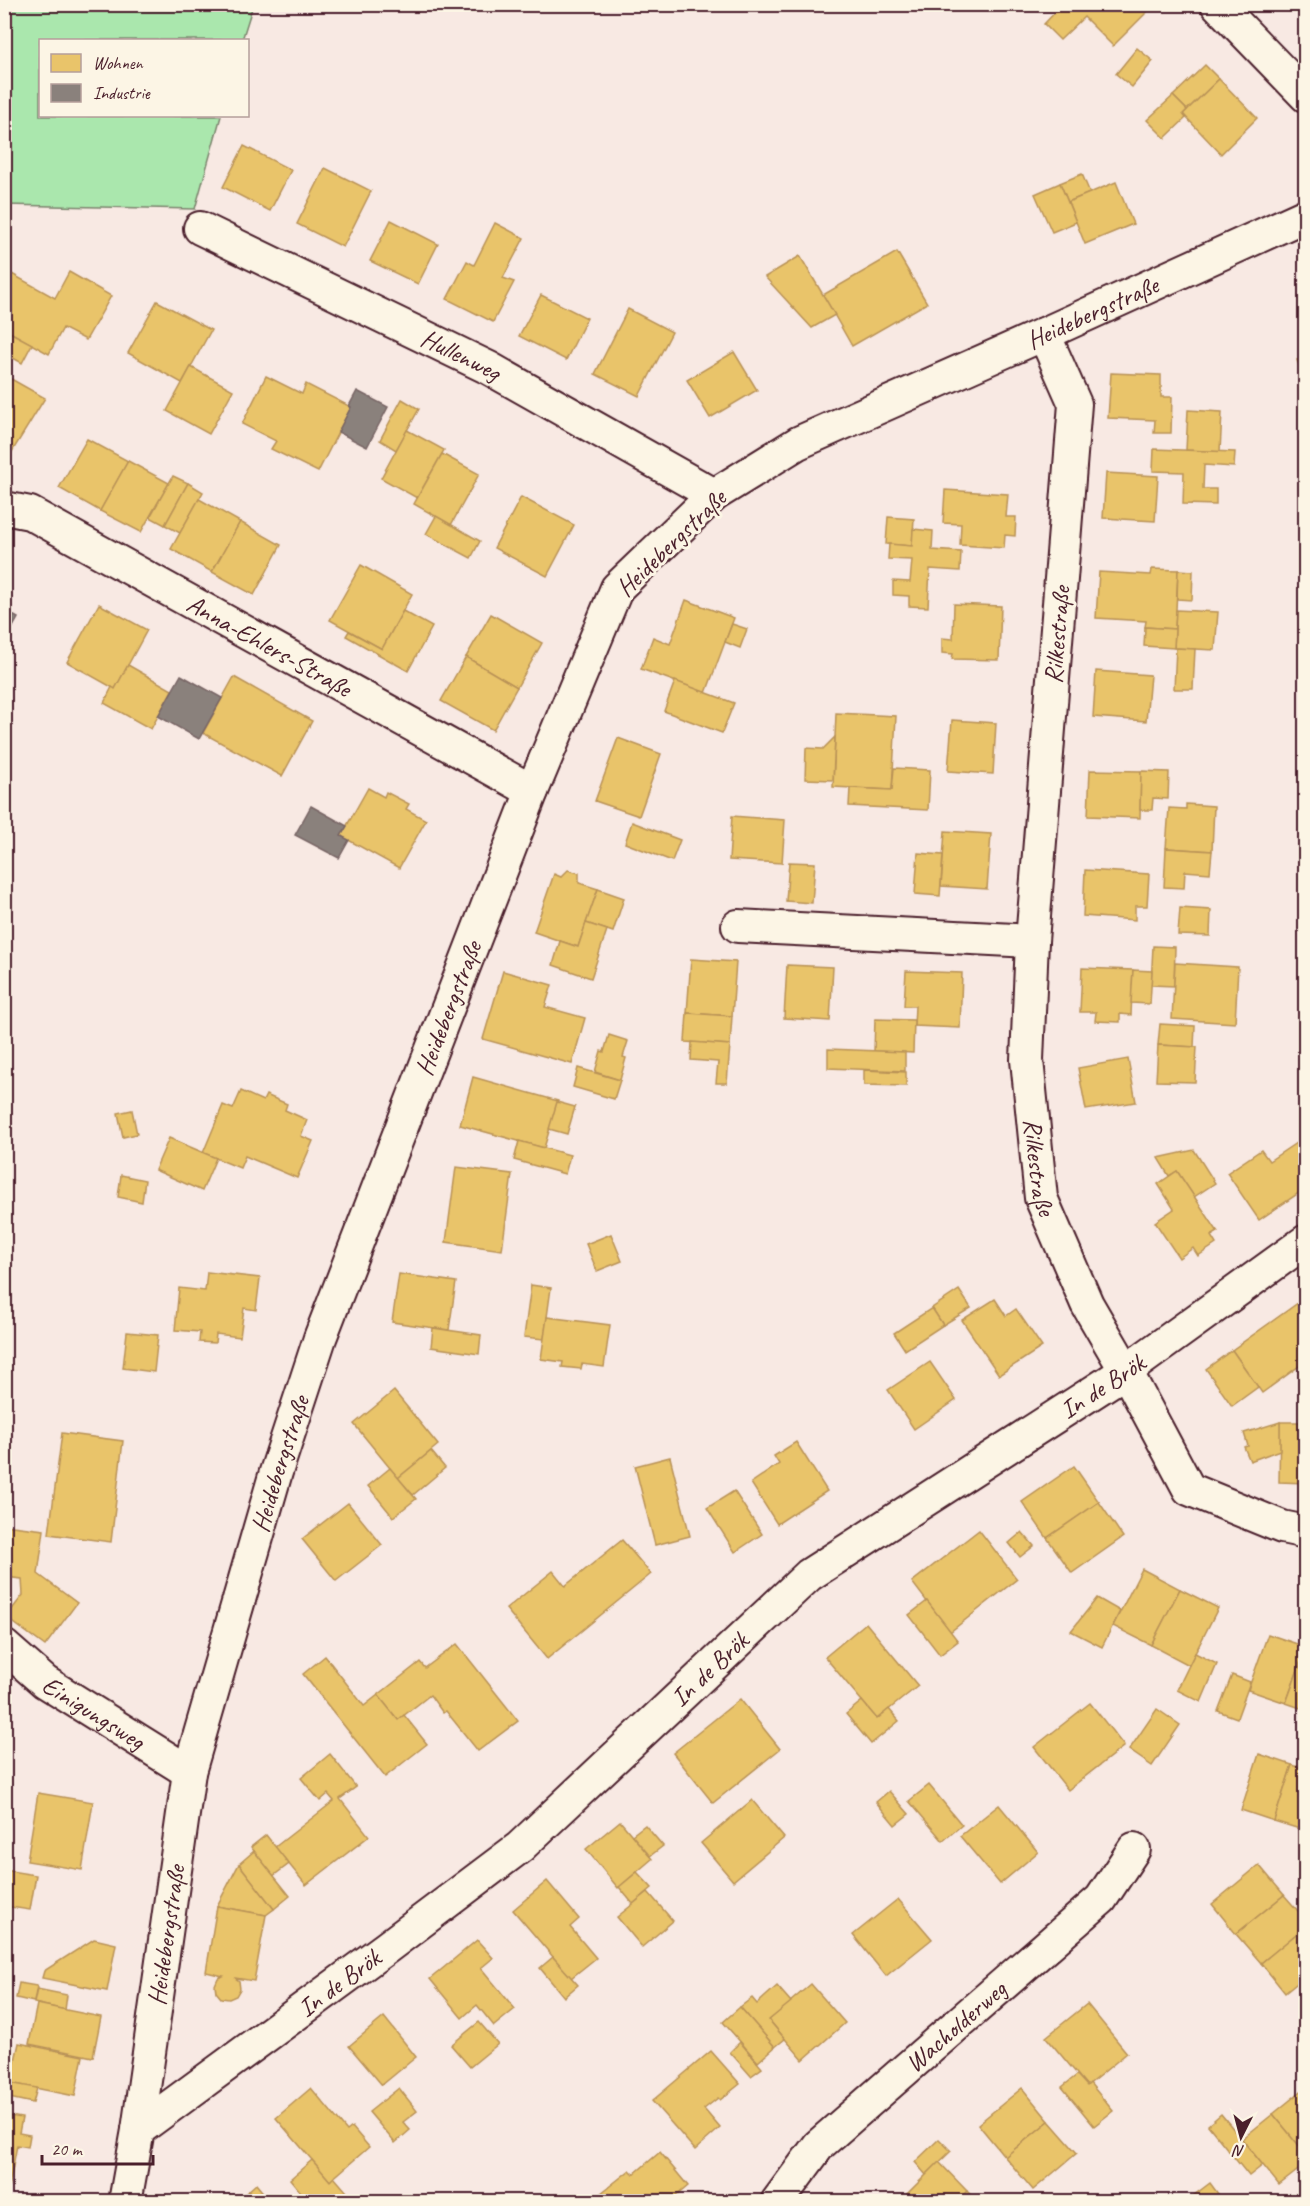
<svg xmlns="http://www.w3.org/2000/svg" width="1310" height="2206" font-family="Caveat,sans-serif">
<rect width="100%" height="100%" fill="#f8e9e3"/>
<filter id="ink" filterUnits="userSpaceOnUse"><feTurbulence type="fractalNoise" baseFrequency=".0167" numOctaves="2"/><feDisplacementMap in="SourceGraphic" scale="12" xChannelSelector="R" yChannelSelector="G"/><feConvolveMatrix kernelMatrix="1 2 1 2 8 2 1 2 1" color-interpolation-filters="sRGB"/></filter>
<g filter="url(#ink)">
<polygon fill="#aae7ad" stroke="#7a836c" stroke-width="1.5" points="5,4 253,5 242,40 40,40 40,116 221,116 195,209 5,205"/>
<g fill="#e9c46a" stroke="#b99257" stroke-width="1.5">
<polygon points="1063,4 1140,4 1147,12 1113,46 1084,17 1060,40 1044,24"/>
<polygon points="1137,48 1153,61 1132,87 1116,74"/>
<polygon points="1205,65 1219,79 1187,110 1173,96"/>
<polygon points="1219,79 1257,118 1221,154 1183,114"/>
<polygon points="1173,96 1187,110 1183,114 1186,118 1165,138 1147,120"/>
<polygon points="244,146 291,170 270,211 223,187"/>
<polygon points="325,168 371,191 343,247 297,224"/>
<polygon points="1082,174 1090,193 1068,202 1060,183"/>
<polygon points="1116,182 1133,224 1085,244 1068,202"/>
<polygon points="1060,183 1076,222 1052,232 1035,194"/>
<polygon points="391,220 438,244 418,284 370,261"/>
<polygon points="495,223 524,238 503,278 514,282 493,322 447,299 467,261 474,265"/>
<polygon points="897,252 927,303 852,346 823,295"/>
<polygon points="800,256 835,315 812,328 765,277"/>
<polygon points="69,272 111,296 86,340 63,328 49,354 4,329 4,288 12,274 55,298"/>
<polygon points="541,295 587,318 566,360 519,336"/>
<polygon points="157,301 211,330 182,383 128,353"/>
<polygon points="628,309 672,332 639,396 595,374"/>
<polygon points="4,329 32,344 22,363 4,353"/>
<polygon points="734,352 757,390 710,418 687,380"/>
<polygon points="1306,357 1306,383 1297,360"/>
<polygon points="191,367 233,390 209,434 167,411"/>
<polygon points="1111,373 1161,375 1161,397 1172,397 1171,433 1154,433 1155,420 1108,418"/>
<polygon points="4,375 45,398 10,455 4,451"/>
<polygon points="266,376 302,394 306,384 351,407 318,472 271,449 276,441 242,424"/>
<polygon points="402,399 419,409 396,450 380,440"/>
<polygon points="1188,410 1222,412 1220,452 1186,450"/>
<polygon points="407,430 444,450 417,498 381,478"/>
<polygon points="87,439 128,461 100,511 59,488"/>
<polygon points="1154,449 1235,452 1234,467 1204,465 1203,489 1216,489 1216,505 1183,504 1184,472 1153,471"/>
<polygon points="442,454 479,474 451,525 414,504"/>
<polygon points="128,461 169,483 141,532 100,511"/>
<polygon points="1106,473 1158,476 1155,521 1103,518"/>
<polygon points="173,476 188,483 165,525 150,517"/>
<polygon points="188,483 203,492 180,533 165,525"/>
<polygon points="945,490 1008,494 1006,517 1016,517 1015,536 1005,535 1004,548 960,545 961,524 943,523"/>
<polygon points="521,497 574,525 547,576 494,548"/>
<polygon points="199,499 240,522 212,572 171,549"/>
<polygon points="436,516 480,541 471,558 426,534"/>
<polygon points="888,517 914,519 912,546 886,544"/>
<polygon points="240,522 281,545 254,595 212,572"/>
<polygon points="913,529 933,531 932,550 961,552 960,571 930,569 928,607 909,606 909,596 893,595 893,581 910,582 912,560 888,559 889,544 912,546"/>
<polygon points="361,565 412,594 382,649 330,620"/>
<polygon points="1152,569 1178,570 1175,629 1145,627 1146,621 1096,618 1099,572 1151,575"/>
<polygon points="1178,570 1193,571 1192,600 1177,599"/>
<polygon points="686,600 734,618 706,693 641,669 653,637 670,644"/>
<polygon points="99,604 147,630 115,689 67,662"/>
<polygon points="954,604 1001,606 999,660 952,659 953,654 942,653 942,638 953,639"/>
<polygon points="1176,610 1218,612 1215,650 1174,648"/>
<polygon points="403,611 432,627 408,671 346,636 349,631 382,649"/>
<polygon points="491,614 542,643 517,687 466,657"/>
<polygon points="732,624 747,629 740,648 725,642"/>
<polygon points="1145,627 1175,629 1174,648 1144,646"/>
<polygon points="1176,648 1195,649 1193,689 1174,689"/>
<polygon points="466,657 517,687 493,730 441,701"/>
<polygon points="128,665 172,690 151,729 104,703 112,687 115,689"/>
<polygon points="1096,671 1150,675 1146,721 1093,717"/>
<polygon points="234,677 312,721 282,776 203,733"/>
<polygon points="675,681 734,703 722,733 664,711"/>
<polygon points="836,713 896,716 892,790 833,787"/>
<polygon points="952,720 996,723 993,774 948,771"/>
<polygon points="835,737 833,780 805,779 806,748 823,749"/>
<polygon points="618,738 661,754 639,816 595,801"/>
<polygon points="894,768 930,770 928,810 849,806 850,788 892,790"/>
<polygon points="1090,770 1141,771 1140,818 1088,816"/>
<polygon points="1141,771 1169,772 1168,799 1153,798 1152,810 1140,810"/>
<polygon points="368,788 384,797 386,792 409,804 406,809 426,820 399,868 341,836"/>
<polygon points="1186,804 1214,806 1212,851 1166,848 1169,808 1186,809"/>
<polygon points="732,816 785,820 782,863 729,860"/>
<polygon points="632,822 680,840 672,861 625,843"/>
<polygon points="945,831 991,834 987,889 941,886"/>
<polygon points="1166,848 1212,851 1210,873 1185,871 1184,888 1164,887"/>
<polygon points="918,853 943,855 940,896 915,894"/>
<polygon points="789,862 815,863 812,903 786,901"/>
<polygon points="568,870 579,873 579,883 598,889 578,947 534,932 554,874 561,877"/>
<polygon points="1085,870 1149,874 1147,906 1135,906 1135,920 1083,916"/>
<polygon points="598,889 624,898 613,932 586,923"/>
<polygon points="1180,908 1211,910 1210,936 1178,935"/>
<polygon points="586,923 607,930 591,978 553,965 560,941 578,947"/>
<polygon points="1153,946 1175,947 1174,986 1151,985"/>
<polygon points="691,959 736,962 732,1016 687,1013"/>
<polygon points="1175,963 1238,967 1235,1023 1172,1019"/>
<polygon points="787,965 833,967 830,1021 784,1018"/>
<polygon points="1082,968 1133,970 1131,1015 1120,1014 1120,1022 1095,1021 1096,1012 1080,1012"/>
<polygon points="1133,970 1152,971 1150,1004 1131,1003"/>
<polygon points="503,971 552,985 545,1007 585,1018 572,1064 483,1039"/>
<polygon points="906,971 962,973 960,1028 914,1026 915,1006 904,1006"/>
<polygon points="687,1013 732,1016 730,1045 685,1042"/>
<polygon points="875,1019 914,1020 913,1053 874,1051"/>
<polygon points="1160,1024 1195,1026 1194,1047 1158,1045"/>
<polygon points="609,1035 628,1041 623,1057 626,1058 620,1080 595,1072 601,1051 604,1052"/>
<polygon points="692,1042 730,1045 727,1083 716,1083 718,1062 691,1060"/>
<polygon points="1158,1045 1197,1047 1195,1082 1156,1081"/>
<polygon points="828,1049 905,1052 905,1071 828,1068"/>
<polygon points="1128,1059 1136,1102 1086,1110 1078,1068"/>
<polygon points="578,1068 620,1080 614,1099 573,1087"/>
<polygon points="864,1070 906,1072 906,1086 864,1085"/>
<polygon points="473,1077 558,1101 544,1148 460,1125"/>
<polygon points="241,1091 263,1101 266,1095 287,1104 285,1110 307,1120 301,1136 313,1141 297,1178 245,1156 240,1168 203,1153 223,1105 233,1109"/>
<polygon points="557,1102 575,1107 567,1134 549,1129"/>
<polygon points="132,1110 137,1134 123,1137 118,1113"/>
<polygon points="169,1138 216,1158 202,1191 155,1170"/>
<polygon points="1306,1139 1306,1156 1298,1144"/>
<polygon points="519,1141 570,1155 565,1174 514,1160"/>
<polygon points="1296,1143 1306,1156 1306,1188 1259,1220 1227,1173 1261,1150 1269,1161"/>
<polygon points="1194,1150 1215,1183 1194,1197 1177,1171 1169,1176 1158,1158"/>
<polygon points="456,1167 512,1174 502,1250 446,1242"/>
<polygon points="1177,1171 1218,1232 1211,1236 1216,1244 1198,1256 1193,1248 1179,1258 1155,1222 1174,1209 1158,1184"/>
<polygon points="121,1175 145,1180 142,1202 118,1197"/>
<polygon points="611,1234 622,1261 597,1271 586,1244"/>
<polygon points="207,1272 260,1278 256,1310 244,1308 240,1337 216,1334 215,1343 199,1342 200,1332 175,1330 179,1288 205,1291"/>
<polygon points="399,1274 456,1282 449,1330 392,1322"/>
<polygon points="531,1285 551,1288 544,1339 524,1337"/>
<polygon points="959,1290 971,1308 943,1325 932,1308"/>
<polygon points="995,1299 1006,1316 1016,1309 1042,1347 999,1375 962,1320"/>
<polygon points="1302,1300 1306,1304 1306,1361 1262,1393 1232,1350"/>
<polygon points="932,1308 943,1325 905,1350 894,1333"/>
<polygon points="547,1317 610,1325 604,1367 582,1364 581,1369 562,1367 563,1362 541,1359"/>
<polygon points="433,1328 481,1335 479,1354 431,1347"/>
<polygon points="127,1332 158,1335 154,1372 123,1368"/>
<polygon points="1232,1350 1258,1387 1232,1406 1206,1369"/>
<polygon points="930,1362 956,1400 914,1429 888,1390"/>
<polygon points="394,1391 438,1445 398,1478 354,1424"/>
<polygon points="1280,1422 1306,1422 1306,1483 1279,1482"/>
<polygon points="1280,1422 1280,1450 1250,1461 1244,1447 1248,1446 1244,1433"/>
<polygon points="62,1433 123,1441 111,1542 49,1534"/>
<polygon points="796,1442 827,1491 777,1524 751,1483 779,1464 774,1456"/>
<polygon points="431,1451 445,1468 413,1495 398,1478"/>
<polygon points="670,1457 690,1536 655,1545 635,1466"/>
<polygon points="1074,1466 1099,1502 1047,1538 1022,1502"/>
<polygon points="390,1468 416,1499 393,1517 368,1486"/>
<polygon points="734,1491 762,1534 735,1552 707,1508"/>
<polygon points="1099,1502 1123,1537 1072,1573 1047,1538"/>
<polygon points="348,1503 382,1545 336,1581 302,1539"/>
<polygon points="4,1525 44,1530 38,1574 77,1603 45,1646 6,1617 23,1595 22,1579 4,1577"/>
<polygon points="979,1530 1017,1579 950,1632 912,1582"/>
<polygon points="1022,1532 1034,1546 1020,1557 1009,1543"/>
<polygon points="622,1540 651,1574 547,1659 506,1609 553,1571 565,1586"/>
<polygon points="1142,1569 1180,1589 1151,1645 1113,1626"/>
<polygon points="1180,1589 1218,1608 1189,1665 1151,1645"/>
<polygon points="1097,1598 1120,1611 1102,1647 1071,1631"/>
<polygon points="927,1601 958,1641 940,1655 909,1615"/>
<polygon points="866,1623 918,1686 877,1719 825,1657"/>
<polygon points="1268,1634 1306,1647 1286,1703 1248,1690"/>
<polygon points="457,1644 518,1721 478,1751 446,1711 443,1713 430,1695 398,1720 378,1695 420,1662 425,1668"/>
<polygon points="1306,1648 1306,1710 1286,1703"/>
<polygon points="1195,1653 1217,1664 1201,1702 1177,1690"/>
<polygon points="325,1656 364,1706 378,1695 398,1720 404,1715 427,1744 385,1777 303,1674"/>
<polygon points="1232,1675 1250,1682 1237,1718 1218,1711"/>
<polygon points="740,1699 780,1749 713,1803 673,1753"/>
<polygon points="862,1701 877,1719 889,1709 899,1721 871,1744 846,1714"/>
<polygon points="1090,1703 1124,1746 1068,1790 1034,1747"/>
<polygon points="1157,1709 1180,1725 1152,1766 1129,1750"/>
<polygon points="330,1754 356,1787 340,1799 369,1836 306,1885 275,1847 334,1801 328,1794 320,1801 301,1778"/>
<polygon points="1259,1754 1292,1765 1274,1821 1241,1810"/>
<polygon points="1292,1765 1306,1769 1306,1831 1274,1821"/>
<polygon points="929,1785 962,1825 943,1841 909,1801"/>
<polygon points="889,1791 909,1814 895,1825 876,1802"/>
<polygon points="38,1793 93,1802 82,1870 27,1861"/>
<polygon points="752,1800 784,1838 733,1881 701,1843"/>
<polygon points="999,1805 1038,1852 1000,1884 960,1836"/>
<polygon points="620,1821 652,1859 618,1888 586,1849"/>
<polygon points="645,1825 663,1846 650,1856 632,1835"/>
<polygon points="266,1835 289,1864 273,1876 251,1847"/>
<polygon points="254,1851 290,1896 274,1909 239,1864"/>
<polygon points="239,1864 274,1909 266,1915 217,1906"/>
<polygon points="1259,1865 1284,1895 1236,1934 1212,1904"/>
<polygon points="4,1870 36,1875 30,1910 4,1906"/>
<polygon points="637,1872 652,1888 633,1904 619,1887"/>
<polygon points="547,1881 579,1919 570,1927 596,1958 571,1978 513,1910"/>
<polygon points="648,1892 673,1921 642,1947 617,1917"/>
<polygon points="1284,1895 1306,1920 1306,1926 1261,1963 1236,1934"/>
<polygon points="898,1899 932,1939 886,1976 853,1935"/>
<polygon points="217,1906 266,1915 254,1981 235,1978 239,1981 240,1989 236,1996 229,1999 221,1998 216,1992 215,1985 218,1978 223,1976 206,1972"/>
<polygon points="1306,1926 1306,1976 1285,1993 1261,1963"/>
<polygon points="94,1939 116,1944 107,1991 42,1978 44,1971"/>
<polygon points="477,1940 493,1958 481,1968 515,2009 494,2026 477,2005 462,2018 430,1979"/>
<polygon points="553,1957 578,1985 564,1997 540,1968"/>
<polygon points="19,1983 37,1986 34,2002 16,1998"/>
<polygon points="811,1984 845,2023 803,2060 769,2020"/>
<polygon points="777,1986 791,2002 769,2020 785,2039 775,2047 740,2007 752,1998 757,2004"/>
<polygon points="37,1989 67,1995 65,2010 34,2003"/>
<polygon points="37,2004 101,2017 93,2057 29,2044"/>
<polygon points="1087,2004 1127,2053 1087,2086 1046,2037"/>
<polygon points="740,2007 775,2047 758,2062 723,2022"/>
<polygon points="384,2017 416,2057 382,2085 349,2046"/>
<polygon points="479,2022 498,2044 470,2067 451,2045"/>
<polygon points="740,2042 762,2068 751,2076 730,2052"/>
<polygon points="19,2043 83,2056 75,2096 10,2083"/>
<polygon points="711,2051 740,2084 720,2100 718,2098 704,2109 720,2128 695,2150 652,2101"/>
<polygon points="1077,2075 1087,2086 1090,2083 1113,2111 1094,2126 1062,2087"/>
<polygon points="4,2082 37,2088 33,2103 4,2097"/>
<polygon points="311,2088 347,2131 352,2127 369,2147 330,2181 276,2118"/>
<polygon points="399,2088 417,2111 403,2122 410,2130 395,2143 369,2112"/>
<polygon points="1022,2088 1049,2121 1005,2157 978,2124"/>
<polygon points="1305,2088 1306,2089 1306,2154 1273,2114"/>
<polygon points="1221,2114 1263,2165 1249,2176 1208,2125"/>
<polygon points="1273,2114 1306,2154 1306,2164 1279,2185 1242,2139"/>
<polygon points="4,2115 22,2118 19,2133 30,2135 28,2147 17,2145 9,2187 4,2186"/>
<polygon points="1049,2121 1077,2153 1033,2190 1005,2157"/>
<polygon points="939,2139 951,2151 926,2175 915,2162"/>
<polygon points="660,2152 688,2186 669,2202 600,2202 596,2197 630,2170 634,2174"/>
<polygon points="312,2160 330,2181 334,2177 353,2199 351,2202 309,2202 290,2179"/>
<polygon points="939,2162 967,2191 957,2202 902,2202 901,2200"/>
<polygon points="1210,2183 1224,2202 1185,2202"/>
<polygon points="256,2184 271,2202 236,2202"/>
<polygon points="967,2191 977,2202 957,2202"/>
</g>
<g fill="#8a817c" stroke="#776464" stroke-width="1.5">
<polygon points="357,391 388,407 367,447 338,432 351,407 349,406"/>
<polygon points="4,610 18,618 4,643"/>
<polygon points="181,675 222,698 199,739 158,716"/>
<polygon points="311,806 347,826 341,836 349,840 339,858 295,835"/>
</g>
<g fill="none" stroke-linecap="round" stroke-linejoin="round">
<defs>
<g id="street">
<polyline points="1217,4 1306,96"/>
<path id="s1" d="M200,228L489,368L714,495"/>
<path id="s2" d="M1044,334L1075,404L1032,941L1027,1060L1041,1198L1087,1304L1126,1371L1189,1489L1282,1527L1306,1532"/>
<path id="s3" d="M4,508L30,513L532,791"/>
<polyline points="738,926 1032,941"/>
<path id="s4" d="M4,1646L45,1682L189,1772"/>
<path id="s5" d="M138,2130L386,1948L520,1847L809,1575L1126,1371L1306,1241"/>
<path id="s6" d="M125,2202L138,2130L189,1772L276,1472L320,1338L532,791L617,588L714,495L798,443L1044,334L1306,215"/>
<path id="s7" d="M777,2202L819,2145L1101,1899L1134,1849"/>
</g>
</defs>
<use href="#street" stroke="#4a1f2b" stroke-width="36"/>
<use href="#street" stroke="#fcf5e5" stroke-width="32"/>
</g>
</g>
<g text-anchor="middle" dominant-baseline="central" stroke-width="6" stroke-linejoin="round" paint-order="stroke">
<g font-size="26" fill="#4a1f2b" stroke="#fcf5e5">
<text stroke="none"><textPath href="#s6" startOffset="2250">Heidebergstraße</textPath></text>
<text stroke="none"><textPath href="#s1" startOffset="290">Hullenweg</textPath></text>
<text transform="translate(671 543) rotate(-44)">Heidebergstraße</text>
<text transform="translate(1057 635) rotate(-85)">Rilkestraße</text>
<text stroke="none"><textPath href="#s3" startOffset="300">Anna-Ehlers-Straße</textPath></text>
<text stroke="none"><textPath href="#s6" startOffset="1242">Heidebergstraße</textPath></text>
<text stroke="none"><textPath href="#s2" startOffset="842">Rilkestraße</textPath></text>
<text stroke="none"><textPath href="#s5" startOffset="1221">In de Brök</textPath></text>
<text stroke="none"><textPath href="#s6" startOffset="756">Heidebergstraße</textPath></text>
<text stroke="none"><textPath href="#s5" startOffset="735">In de Brök</textPath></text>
<text stroke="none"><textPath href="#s4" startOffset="112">Einigungsweg</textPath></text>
<text stroke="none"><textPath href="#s6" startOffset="270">Heidebergstraße</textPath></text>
<text stroke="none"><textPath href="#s5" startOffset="249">In de Brök</textPath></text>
<text stroke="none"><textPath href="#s7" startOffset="252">Wacholderweg</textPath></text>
</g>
</g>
<rect width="1310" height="2206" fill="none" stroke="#fcf5e5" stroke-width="24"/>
<rect x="12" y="12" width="1286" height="2182" fill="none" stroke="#4a1f2b" stroke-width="2" filter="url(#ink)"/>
<rect x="39" y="39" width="210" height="78" fill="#fcf5e5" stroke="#b59f9b" stroke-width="1.5"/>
<rect x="51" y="54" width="30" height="18" fill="#e9c46a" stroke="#b59f9b" stroke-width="1.5"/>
<text x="93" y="69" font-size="18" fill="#4a1f2b">Wohnen</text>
<rect x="51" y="84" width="30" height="18" fill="#8a817c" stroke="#b59f9b" stroke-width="1.5"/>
<text x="93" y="99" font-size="18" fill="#4a1f2b">Industrie</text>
<g transform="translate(1241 2137) rotate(186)" stroke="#fcf5e5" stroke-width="4.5" paint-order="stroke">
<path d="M0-4.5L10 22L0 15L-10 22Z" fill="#4a1f2b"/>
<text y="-9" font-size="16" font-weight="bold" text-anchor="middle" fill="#4a1f2b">N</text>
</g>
<path d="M42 2155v9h111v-9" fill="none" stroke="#4a1f2b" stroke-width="3"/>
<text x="51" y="2155" font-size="18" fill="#4a1f2b" stroke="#fcf5e5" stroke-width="4.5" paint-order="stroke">20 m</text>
</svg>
